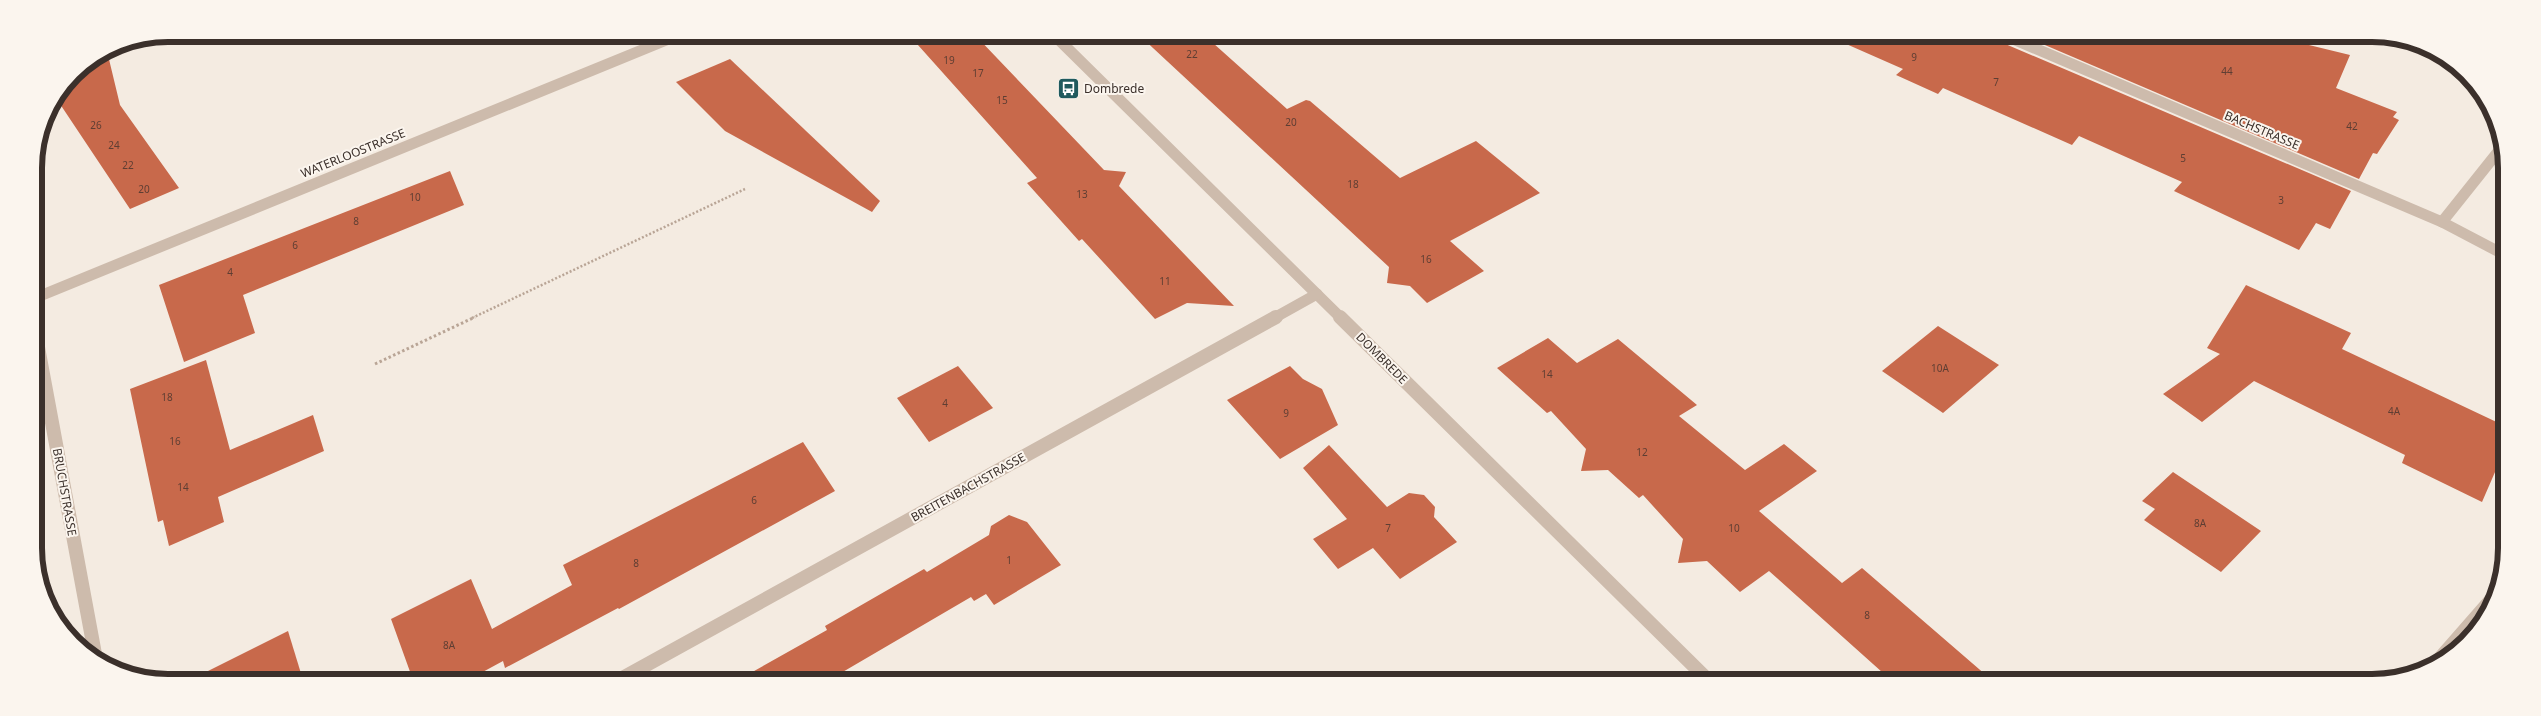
<svg xmlns="http://www.w3.org/2000/svg" width="2541" height="716" font-family="'Noto Sans',sans-serif">
<rect width="100%" height="100%" fill="#f4ebe1"/>
<g fill="#c8694b">
<polygon points="909,35 975,35 1104,170 1126,172 1119,186 1234,306 1187,303 1155,319 1082,239 1079,241 1027,183 1037,178"/>
<polygon points="1139,35 1204,35 1287,109 1306,100 1310,101 1400,178 1476,141 1540,193 1450,241 1484,271 1427,303 1410,286 1387,283 1389,267"/>
<polygon points="1828,36 1999,36 2003,43 2351,191 2330,229 2316,223 2299,250 2174,191 2182,182 2079,136 2072,145 1943,88 1938,94 1896,75 1903,69"/>
<polygon points="2024,36 2309,36 2309,45 2350,55 2336,88 2397,112 2393,117 2399,120 2377,154 2373,153 2359,179"/>
<polygon points="107,51 120,105 179,188 130,209 56,98 73,73"/>
<polygon points="730,59 880,201 872,212 725,131 676,82"/>
<polygon points="450,171 464,205 243,295 255,333 184,362 159,285"/>
<polygon points="2246,285 2351,333 2342,349 2505,426 2505,449 2482,502 2402,463 2405,455 2254,381 2202,422 2163,394 2220,354 2207,348"/>
<polygon points="1938,326 1999,365 1943,413 1882,371"/>
<polygon points="1548,338 1577,363 1618,339 1697,405 1679,416 1745,470 1784,444 1817,471 1759,511 1842,583 1862,568 1994,682 1892,681 1769,571 1740,592 1707,561 1678,563 1683,539 1643,495 1639,498 1608,470 1581,471 1586,449 1551,411 1547,413 1497,368"/>
<polygon points="206,360 230,450 313,415 324,451 218,497 224,522 169,546 163,520 158,522 130,389"/>
<polygon points="958,366 993,408 929,442 897,398"/>
<polygon points="1290,366 1303,379 1322,389 1338,425 1280,459 1227,400"/>
<polygon points="803,442 835,491 619,609 618,608 505,668 503,661 468,680 413,680 391,619 471,579 492,629 572,585 563,565"/>
<polygon points="1329,445 1387,507 1409,493 1424,495 1435,507 1434,517 1457,542 1400,579 1373,548 1338,569 1313,539 1347,519 1303,468"/>
<polygon points="2173,472 2261,531 2221,572 2144,520 2155,509 2142,501"/>
<polygon points="1009,515 1027,522 1061,565 994,605 986,594 974,601 971,597 829,680 738,680 827,630 825,626 924,569 927,572 989,535 991,526"/>
<polygon points="288,631 303,680 190,680"/>
</g>
<g fill="none" stroke-linecap="round" stroke-linejoin="round">
<polyline stroke="#b9a596" stroke-width="2.5" stroke-dasharray="2 2" stroke-linecap="butt" points="472,318 745,189"/>
<polyline stroke="#b9a596" stroke-width="3" stroke-dasharray="2.5 2.5" stroke-linecap="butt" points="375,364 475,317"/>
<polyline stroke="#cdbbac" stroke-width="14" points="2434,665 2497,593"/>
<g stroke="#cdbbac" stroke-width="11">
<polyline points="1054,35 1341,318"/>
<polyline points="2006,36 2442,222 2505,255"/>
<polyline points="2442,222 2505,143"/>
<polyline points="35,298 681,34"/>
<polyline points="1274,318 1317,294"/>
</g>
<g stroke="#cdbbac" stroke-width="14">
<polyline points="1340,317 1709,681"/>
<polyline points="35,331 95,654"/>
<polyline points="619,680 1276,317"/>
</g>
</g>
<defs>
<symbol id="bus-square" viewBox="-11 -11 22 22"><rect x="-9" y="-9" width="18" height="18" rx="4" fill="#1f5a5e" stroke="#fbf5ee"/><path d="M-5-6H5V4H4V6H2V4H-2V6H-4V4H-5ZM-3.5-4V0h7V-4ZM-3.5 1.2v1.5H-2V1.2ZM2 1.2v1.5H3.5V1.2Z" fill="#fff"/></symbol>
</defs>
<g fill-rule="evenodd">
<use href="#bus-square" x="1056" y="76" width="25" height="25"/>
</g>
<g text-anchor="middle" dominant-baseline="central" stroke-width="4" stroke-linejoin="round" paint-order="stroke">
<g font-size="10" fill="#5e3e33">
<text x="1192" y="54">22</text>
<text x="1914" y="57">9</text>
<text x="949" y="60">19</text>
<text x="2227" y="71">44</text>
<text x="978" y="73">17</text>
<text x="1996" y="82">7</text>
<text x="1002" y="100">15</text>
<text x="1291" y="122">20</text>
<text x="96" y="125">26</text>
<text x="2352" y="126">42</text>
<text x="114" y="145">24</text>
<text x="2183" y="158">5</text>
<text x="128" y="165">22</text>
<text x="1353" y="184">18</text>
<text x="144" y="189">20</text>
<text x="1082" y="194">13</text>
<text x="415" y="197">10</text>
<text x="2281" y="200">3</text>
<text x="356" y="221">8</text>
<text x="295" y="245">6</text>
<text x="1426" y="259">16</text>
<text x="230" y="272">4</text>
<text x="1165" y="281">11</text>
<text x="1940" y="368">10A</text>
<text x="1547" y="374">14</text>
<text x="167" y="397">18</text>
<text x="945" y="403">4</text>
<text x="2394" y="411">4A</text>
<text x="1286" y="413">9</text>
<text x="175" y="441">16</text>
<text x="1642" y="452">12</text>
<text x="183" y="487">14</text>
<text x="754" y="500">6</text>
<text x="2200" y="523">8A</text>
<text x="1388" y="528">7</text>
<text x="1734" y="528">10</text>
<text x="1009" y="560">1</text>
<text x="636" y="563">8</text>
<text x="1867" y="615">8</text>
<text x="449" y="645">8A</text>
</g>
<g font-size="12" fill="#3b302b" stroke="#fbf5ee" text-anchor="start">
<text x="1084" y="88">Dombrede</text>
</g>
<g font-size="12" fill="#3b302b" stroke="#fbf5ee">
<text transform="translate(2262 130) rotate(23)">BACHSTRASSE</text>
<text transform="translate(353 153) rotate(-22)">WATERLOOSTRASSE</text>
<text transform="translate(1382 358) rotate(45)">DOMBREDE</text>
<text transform="translate(968 487) rotate(-29)">BREITENBACHSTRASSE</text>
<text transform="translate(65 492) rotate(80)">BRUCHSTRASSE</text>
</g>
</g>
<path d="M0 0H2541V716H0ZM168 42H2372A126 126 0 0 1 2498 168V548A126 126 0 0 1 2372 674H168A126 126 0 0 1 42 548V168A126 126 0 0 1 168 42Z" fill="#fbf5ee" fill-rule="evenodd"/>
<path fill="none" stroke="#3b302b" stroke-width="6" d="M168 42H2372A126 126 0 0 1 2498 168V548A126 126 0 0 1 2372 674H168A126 126 0 0 1 42 548V168A126 126 0 0 1 168 42Z"/>
</svg>
